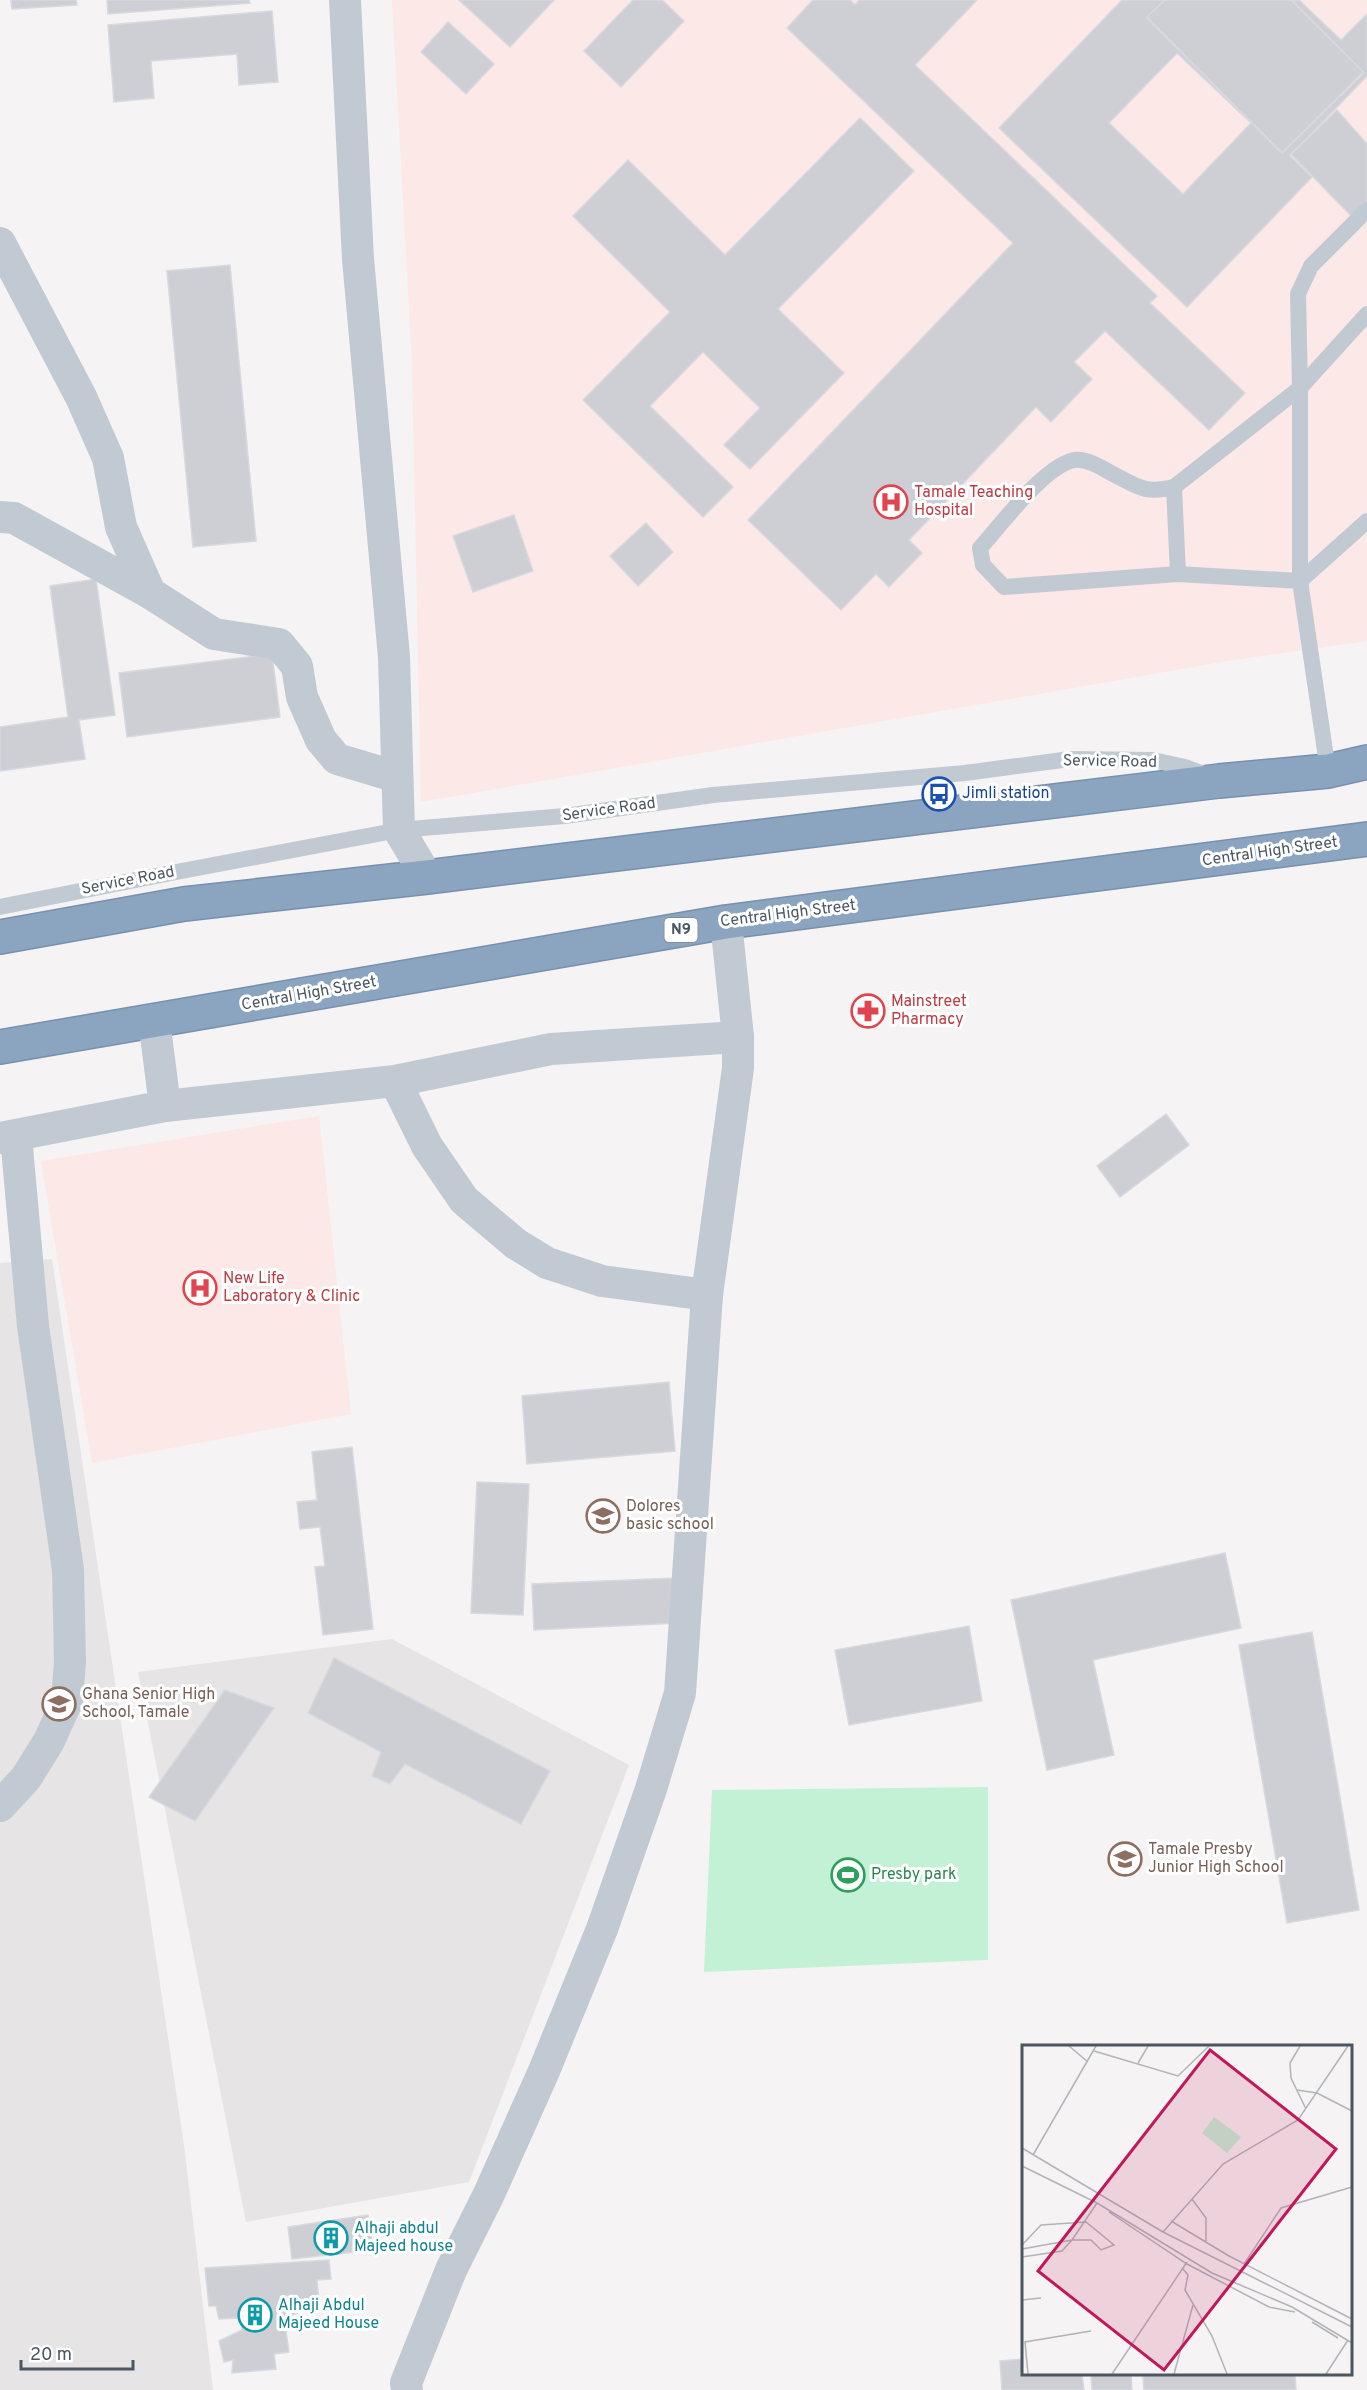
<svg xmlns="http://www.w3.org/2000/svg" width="1367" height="2390" font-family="Overpass,sans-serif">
<rect width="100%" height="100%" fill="#f5f3f3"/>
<g fill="#e6e4e5">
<polygon points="52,1259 184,2145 213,2390 0,2390 0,1263"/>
<polygon points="392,1639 629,1765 469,2182 246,2222 138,1672"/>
</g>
<g fill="#fce8e6">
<polygon points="392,0 1367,0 1367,641 1227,661 421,802 412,364"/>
<polygon points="319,1116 351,1414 92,1463 41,1161"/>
</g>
<polygon fill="#c3f1d5" points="988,1787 988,1960 704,1972 712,1790"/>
<g fill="#cdcfd5" stroke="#d7d9de" stroke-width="1.5" fill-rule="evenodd">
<polygon points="11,0 76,0 77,5 12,9"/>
<polygon points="107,0 249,0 250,3 108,14"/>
<polygon points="459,0 554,0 510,47"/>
<polygon points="633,0 662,0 684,21 621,87 584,51"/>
<polygon points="813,0 850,0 855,5 859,0 977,0 915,65 1157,296 1150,303 1245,393 1209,430 1105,331 1074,362 1092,379 1051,422 1036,407 909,540 922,553 889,587 876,574 841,610 748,520 1013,243 787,28"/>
<path d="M1122,0H1165L1147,18L1282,153L1364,73L1292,0H1299L1341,40L1367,14V76L1290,156L1312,177L1187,307L999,128ZM1177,53L1251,123L1183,194L1109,123Z"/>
<polygon points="1165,0 1291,0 1363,72 1282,153 1147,17"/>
<polygon points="272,11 278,82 239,85 237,54 151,61 154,98 114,102 108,25"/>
<polygon points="448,22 494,64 466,94 421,52"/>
<polygon points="1337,110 1367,144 1367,204 1353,218 1291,154"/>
<polygon points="860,118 914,171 778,309 844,373 750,469 724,445 760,408 703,352 650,406 733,487 703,517 583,400 670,312 573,216 628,160 725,255"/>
<polygon points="230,265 256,541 193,547 167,271"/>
<polygon points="514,515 533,571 473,592 453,536"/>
<polygon points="646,523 673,552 638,586 610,556"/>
<polygon points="96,579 115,715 79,720 85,759 0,771 0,727 68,717 50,586"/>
<polygon points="272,654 280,717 127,737 119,673"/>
<polygon points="1166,1114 1189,1145 1120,1197 1097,1166"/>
<polygon points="669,1382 675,1451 527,1464 522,1396"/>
<polygon points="352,1447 373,1629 323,1635 315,1567 325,1566 320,1527 300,1529 297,1502 317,1500 312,1452"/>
<polygon points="477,1482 529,1484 523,1615 471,1613"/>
<polygon points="1225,1553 1241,1628 1093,1660 1114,1755 1047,1770 1011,1600"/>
<polygon points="676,1578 678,1623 534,1630 532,1584"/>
<polygon points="969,1626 982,1701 849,1725 835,1650"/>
<polygon points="1312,1632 1359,1910 1287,1923 1239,1645"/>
<polygon points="334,1658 550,1771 521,1824 405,1764 390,1784 372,1776 381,1752 308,1713"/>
<polygon points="225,1690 274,1708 195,1821 149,1797"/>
<polygon points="368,2215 373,2250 292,2259 288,2227"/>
<polygon points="329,2260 331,2279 317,2280 320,2311 307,2311 298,2301 300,2312 284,2318 289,2352 274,2354 276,2369 232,2373 233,2360 224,2362 219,2341 242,2330 241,2318 219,2319 216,2306 209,2306 205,2268"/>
<polygon points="1024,2359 1024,2374 1131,2374 1132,2390 1092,2390 1091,2374 1082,2375 1084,2390 1002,2390 1000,2361"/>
<polygon points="1143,2374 1295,2374 1296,2390 1144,2390"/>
</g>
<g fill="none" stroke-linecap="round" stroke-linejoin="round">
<defs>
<g id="highway">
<polyline points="0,937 184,904 427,877 1219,781 1328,771 1367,762"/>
<polyline points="0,1047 726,922 1367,839"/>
</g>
</defs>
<use href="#highway" stroke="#7690ad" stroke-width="36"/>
<g stroke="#c1cad2" stroke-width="16">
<path d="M1367,210L1311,266L1298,294L1300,388L1174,487C1145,494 1138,487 1113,474C1102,468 1087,458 1074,460C1044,466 1001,525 980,548L983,565L1004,587L1178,574L1300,581L1367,521"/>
<polyline points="1174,487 1178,574"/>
<polyline points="1328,771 1300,581 1300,388 1367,314"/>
<polyline points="0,907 171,873 399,830 565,816 713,795 965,773 1070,759 1153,760 1185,767 1209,776"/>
</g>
<g stroke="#c1cad2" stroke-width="32">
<polyline points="345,0 358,259 394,657 399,830 427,877"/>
<polyline points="0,243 81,397 108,458 121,527 150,593"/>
<polyline points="0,517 14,518 150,593 214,634 279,644 297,666 302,697 321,740 337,759 397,777"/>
<polyline points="154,1020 165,1106"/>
<polyline points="395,1081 427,1146 464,1200 516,1244 547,1263 602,1281 707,1295"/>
<polyline points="0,1138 165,1106 395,1081 551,1049 738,1037"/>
<polyline points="0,1806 26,1778 49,1741 67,1701 70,1661 68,1570 33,1326 16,1136"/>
<polyline points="407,2390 406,2383 451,2270 489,2194 544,2071 602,1929 651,1789 680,1693 707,1295 738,1068 738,1037 726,922"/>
</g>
<use href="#highway" stroke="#8ba5c1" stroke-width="33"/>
</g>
<defs>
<symbol id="hospital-ring" viewBox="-11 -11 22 22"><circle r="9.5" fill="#fff" stroke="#e0444e" stroke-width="1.5"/><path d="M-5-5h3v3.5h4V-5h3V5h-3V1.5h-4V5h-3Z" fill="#e0444e"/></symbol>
<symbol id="bus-ring" viewBox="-11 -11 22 22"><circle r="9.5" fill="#fff" stroke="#1a4fb4" stroke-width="1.5"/><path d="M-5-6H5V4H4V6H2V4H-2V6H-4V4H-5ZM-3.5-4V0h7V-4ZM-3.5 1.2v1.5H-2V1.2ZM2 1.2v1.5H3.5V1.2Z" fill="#1a4fb4"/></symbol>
<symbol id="pharmacy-ring" viewBox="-11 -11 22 22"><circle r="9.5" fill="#fff" stroke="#e0444e" stroke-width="1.5"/><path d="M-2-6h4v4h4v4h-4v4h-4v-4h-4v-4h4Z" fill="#e0444e"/></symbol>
<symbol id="school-ring" viewBox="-11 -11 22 22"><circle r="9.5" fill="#fff" stroke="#8d6e63" stroke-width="1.5"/><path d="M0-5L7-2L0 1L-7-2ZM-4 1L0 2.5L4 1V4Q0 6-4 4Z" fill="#8d6e63"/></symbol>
<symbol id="stadium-ring" viewBox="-11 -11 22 22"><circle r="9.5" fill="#fff" stroke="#2e9e5b" stroke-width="1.5"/><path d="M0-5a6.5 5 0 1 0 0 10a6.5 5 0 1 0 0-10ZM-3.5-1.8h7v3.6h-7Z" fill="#2e9e5b"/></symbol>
<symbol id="building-ring" viewBox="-11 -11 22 22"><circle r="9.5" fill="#fff" stroke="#0f9aa8" stroke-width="1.5"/><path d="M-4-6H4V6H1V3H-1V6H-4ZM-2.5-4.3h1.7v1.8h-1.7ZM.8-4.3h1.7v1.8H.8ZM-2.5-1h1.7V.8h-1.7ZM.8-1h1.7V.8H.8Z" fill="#0f9aa8"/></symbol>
</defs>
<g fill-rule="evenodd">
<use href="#hospital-ring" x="872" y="483" width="38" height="38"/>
<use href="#bus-ring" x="920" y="775" width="38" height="38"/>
<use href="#pharmacy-ring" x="849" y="992" width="38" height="38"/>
<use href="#hospital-ring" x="181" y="1269" width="38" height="38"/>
<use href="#school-ring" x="584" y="1497" width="38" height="38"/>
<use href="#school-ring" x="40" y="1685" width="38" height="38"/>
<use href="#school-ring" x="1106" y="1840" width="38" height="38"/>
<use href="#stadium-ring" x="829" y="1856" width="38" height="38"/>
<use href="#building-ring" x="312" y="2219" width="38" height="38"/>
<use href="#building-ring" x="236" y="2296" width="38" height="38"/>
</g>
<g text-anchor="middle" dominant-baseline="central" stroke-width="6" stroke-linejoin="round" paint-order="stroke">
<rect fill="#fff" stroke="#808990" stroke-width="1.5" x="664.5" y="918" width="33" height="24" rx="4.5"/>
<g font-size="15" font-weight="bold" fill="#4a5661">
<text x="681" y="930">N9</text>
</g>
<g font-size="16" fill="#be3a42" stroke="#fff" text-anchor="start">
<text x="914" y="493">Tamale Teaching<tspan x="914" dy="18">Hospital</tspan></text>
<text x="891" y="1002">Mainstreet<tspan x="891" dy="18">Pharmacy</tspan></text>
<text x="223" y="1279">New Life<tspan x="223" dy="18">Laboratory &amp; Clinic</tspan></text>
</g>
<g font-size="16" fill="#4a5661" stroke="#fff">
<text transform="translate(1110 762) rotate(1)">Service Road</text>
<text transform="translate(609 810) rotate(-8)">Service Road</text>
<text transform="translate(1270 852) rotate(-8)">Central High Street</text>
<text transform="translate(128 881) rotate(-11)">Service Road</text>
<text transform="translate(788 914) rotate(-7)">Central High Street</text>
<text transform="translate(309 994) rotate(-10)">Central High Street</text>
</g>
<g font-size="16" fill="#164399" stroke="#fff" text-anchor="start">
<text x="962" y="794">Jimli station</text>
</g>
<g font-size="16" fill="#785e54" stroke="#fff" text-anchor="start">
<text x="626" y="1507">Dolores<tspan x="626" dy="18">basic school</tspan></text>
<text x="82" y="1695">Ghana Senior High<tspan x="82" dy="18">School, Tamale</tspan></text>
<text x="1148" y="1850">Tamale Presby<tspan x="1148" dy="18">Junior High School</tspan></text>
</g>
<g font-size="16" fill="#27864d" stroke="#fff" text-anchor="start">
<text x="871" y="1875">Presby park</text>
</g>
<g font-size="16" fill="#0d838f" stroke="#fff" text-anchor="start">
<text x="354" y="2229">Alhaji abdul<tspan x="354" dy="18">Majeed house</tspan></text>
<text x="278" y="2306">Alhaji Abdul<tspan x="278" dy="18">Majeed House</tspan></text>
</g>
</g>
<g transform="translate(1022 2045)">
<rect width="330" height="330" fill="#f5f3f3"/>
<path d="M192,72L219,92L205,108L180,88Z" fill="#c3f1d5"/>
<path fill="none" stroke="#b1b4b9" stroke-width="1.5" d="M47,1L66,17M278,1L268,18L269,33L284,64M72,6L156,31L187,1M116,18L126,1M275,45L295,48L330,66M0,103L141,187L330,282M11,110L74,1M0,121L75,158L190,228L270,262L330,298M170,154L184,173V196M87,167L165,219L247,262L273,267M149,176L207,211L330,274M141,187L201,119L276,75L326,1M0,200L19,180L64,177L92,200L79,205L69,195H50L40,206L0,212M0,204L50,195L75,158M222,219L259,163L330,142M161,224L166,230L163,245L190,291L205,329M0,255L19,253M290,277L316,293M6,329L3,297L69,286M90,329L165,217M152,329L171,260M304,329L326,295"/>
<path fill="#c2185b" fill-opacity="0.15" stroke="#c2185b" stroke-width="3" d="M188,5L314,104L142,325L16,226Z"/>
<rect width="330" height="330" fill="none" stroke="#4a5661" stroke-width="3"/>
</g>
<path d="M21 2360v9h112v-9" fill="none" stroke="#4a5661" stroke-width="3"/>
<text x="30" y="2360" font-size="18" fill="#4a5661" stroke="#ffffff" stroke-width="4.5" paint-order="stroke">20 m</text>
</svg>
